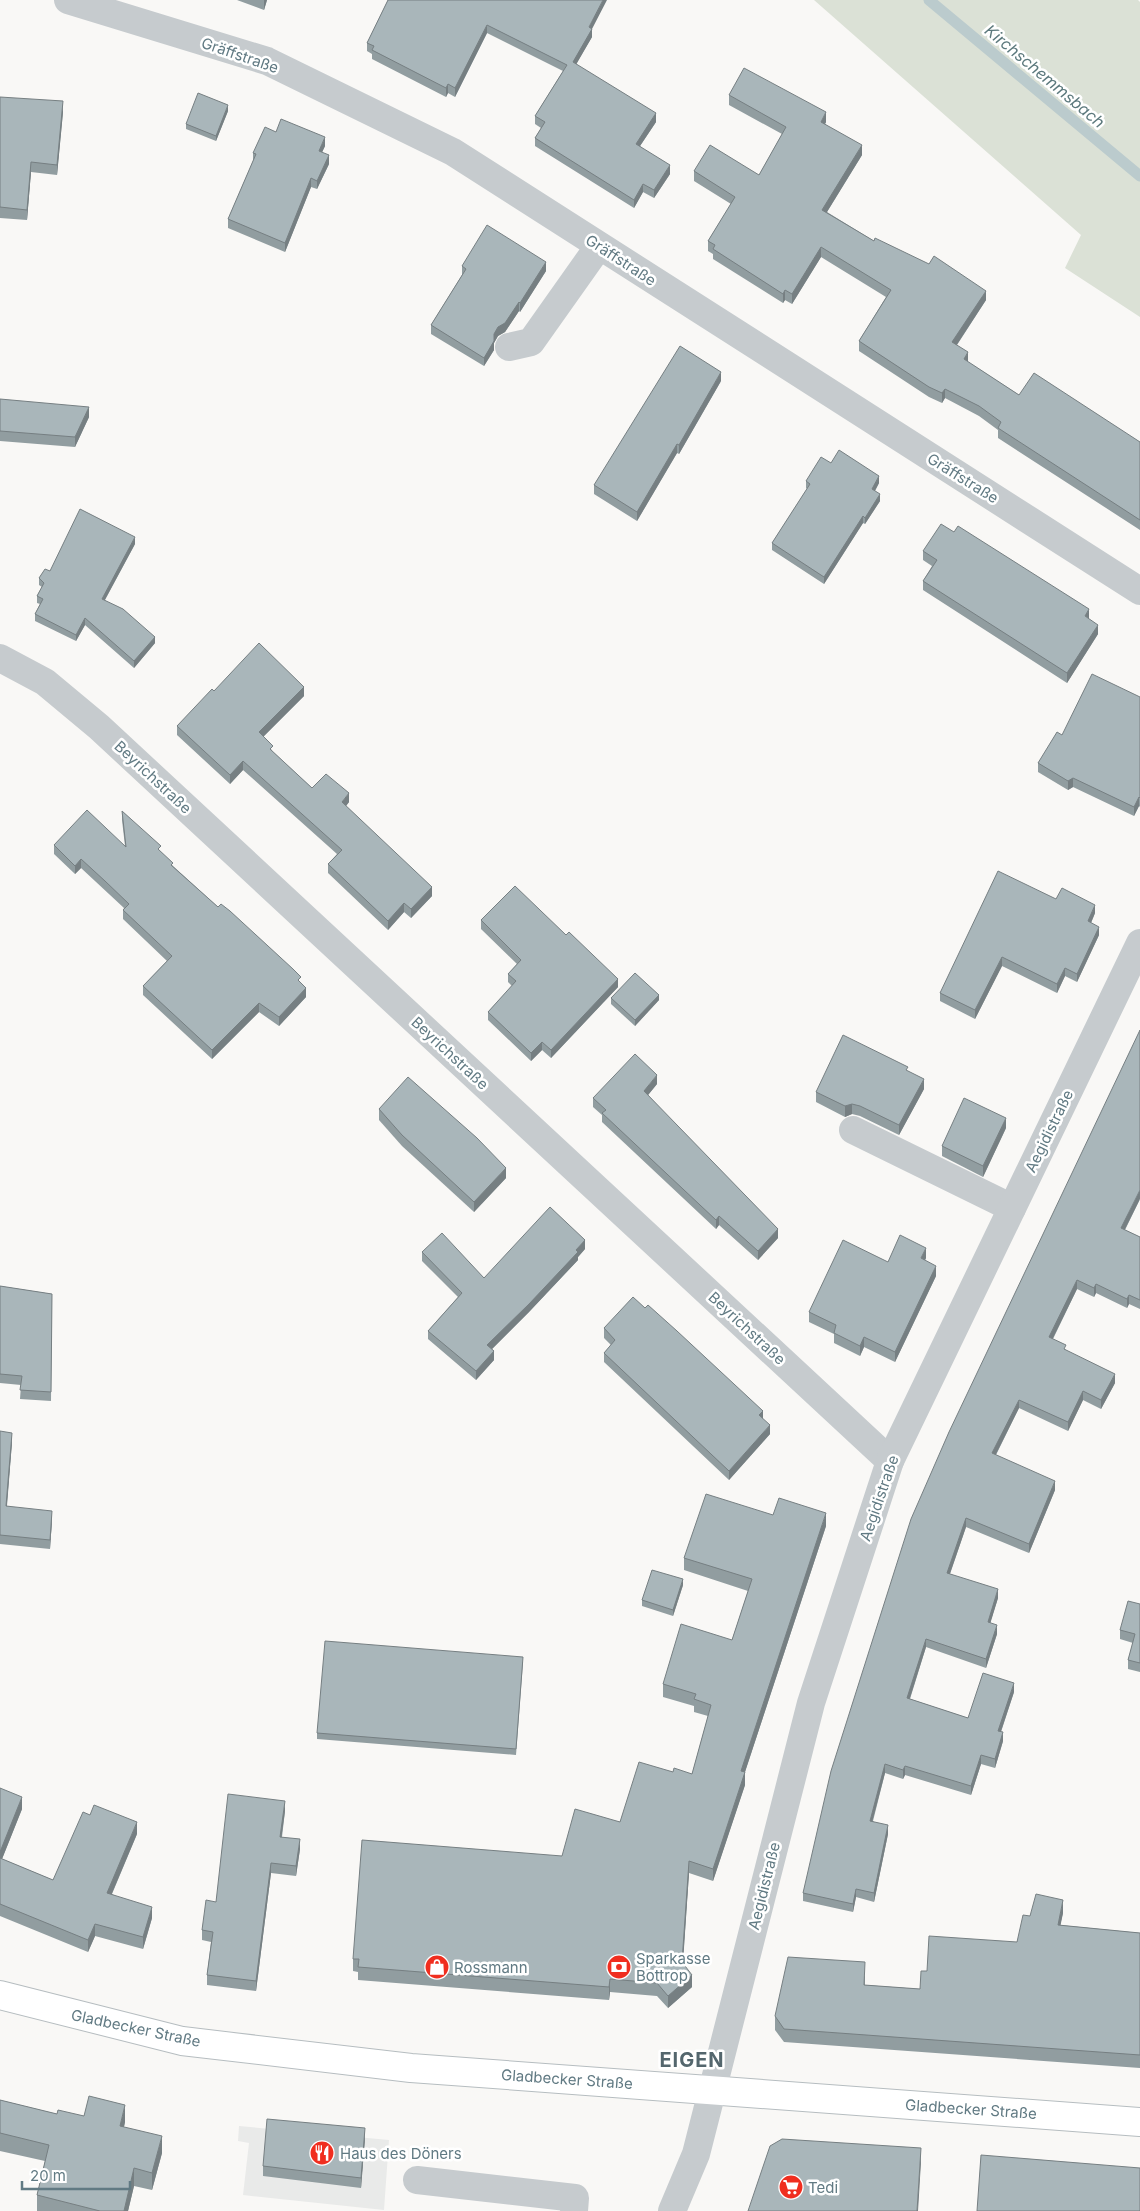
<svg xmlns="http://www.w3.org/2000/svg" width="1140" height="2211" font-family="Inter,sans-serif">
<rect width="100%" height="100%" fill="#f9f8f6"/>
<polygon fill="#e9eae9" points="239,2126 389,2140 384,2210 243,2195 249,2143 238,2141"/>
<polygon fill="#dbe1d6" points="814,0 1138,0 1140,2 1140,317 1065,268 1081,235"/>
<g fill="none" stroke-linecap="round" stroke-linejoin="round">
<polyline stroke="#bbcbcd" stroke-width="11" points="929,0 1140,176"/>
<defs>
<polyline id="major" points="0,1995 182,2041 411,2068 1140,2122"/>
</defs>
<use href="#major" stroke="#b6bdc0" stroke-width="30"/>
<g stroke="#c6cbce" stroke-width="28">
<polyline points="68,0 267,61 453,152 1140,591"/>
<polyline points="509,347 531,342 599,246"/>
<polyline points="0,658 45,682 99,727 890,1461"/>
<polyline points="853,1130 1012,1208"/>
<polyline points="417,2180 575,2198 574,2211"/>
<polyline points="672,2211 696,2154 811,1703 890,1461 1140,943"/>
</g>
<use href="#major" stroke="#fff" stroke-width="28"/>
</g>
<g fill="#919da0">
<polygon points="237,0 267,0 264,10"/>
<polygon points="388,0 592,29 592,37 576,64 656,122 640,146 670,174 654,198 643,192 634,208 535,146 535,138 541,128 535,124 535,116 563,71 487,33 455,97 448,93 446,97 372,59 372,54 367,51 367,43"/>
<polygon points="729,95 826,122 825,124 862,155 827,212 874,241 986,300 957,345 968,362 1019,395 1140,442 1140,530 998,438 998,430 979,416 945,398 942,403 929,397 859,351 859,341 886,297 821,257 792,304 785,300 783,303 713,259 713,254 708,251 708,241 731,204 694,181 694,171 759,175 782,134 729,105"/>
<polygon points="0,97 63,112 57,175 31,172 27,220 0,218"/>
<polygon points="228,111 216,141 186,129 186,124"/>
<polygon points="276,132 325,146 322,152 329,164 317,189 311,187 285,252 228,228 228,219 253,161 253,153"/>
<polygon points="462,266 546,271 520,312 519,311 505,332 498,336 494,343 494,350 484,366 431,334 431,325 462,275"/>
<polygon points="721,381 679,454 677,453 637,521 594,494 594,485"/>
<polygon points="0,399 89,417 75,447 0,441"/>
<polygon points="831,463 879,483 875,491 880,501 865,524 863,523 824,584 772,550 772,543 807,489 806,488 806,481"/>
<polygon points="135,544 105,600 155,643 134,668 85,625 76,641 35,621 35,614 40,604 37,603 37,596 42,587 39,585 39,578 50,571"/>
<polygon points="923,551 1089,619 1098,634 1067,683 923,590 923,581 932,566 923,560"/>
<polygon points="214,691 304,696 263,737 273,752 312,788 349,802 346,806 432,896 411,918 404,912 388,930 328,873 328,864 337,854 243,770 230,784 177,735 177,726"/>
<polygon points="1140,697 1140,807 1139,806 1134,816 1073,787 1068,790 1038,772 1038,763 1062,735"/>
<polygon points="122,811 161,852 173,866 301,983 306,997 279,1026 259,1012 212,1059 143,995 143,986 167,961 123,919 123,910 124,908 81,868 75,874 54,854 54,845 125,846 122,820"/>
<polygon points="1056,899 1095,913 1091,923 1099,935 1077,982 1065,976 1057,993 1002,966 975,1019 940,1001 940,993"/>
<polygon points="481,920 618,987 551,1058 542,1050 531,1061 488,1020 488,1012 512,986 508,982 508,974 517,964 481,929"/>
<polygon points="611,998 659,1000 635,1026 611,1004"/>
<polygon points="908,1071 924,1089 899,1135 860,1116 852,1114 845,1117 816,1102 816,1092"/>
<polygon points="657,1084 648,1095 778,1238 758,1260 719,1225 716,1229 602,1122 602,1115 593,1107 593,1098"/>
<polygon points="379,1109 506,1178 474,1212 402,1146 379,1120"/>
<polygon points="1006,1128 983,1177 942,1156 942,1146"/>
<polygon points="1140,1199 1125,1230 1140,1237 1140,1309 1129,1304 1127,1308 1096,1293 1094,1297 1077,1289 1053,1339 1066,1350 1115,1383 1101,1409 1083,1400 1068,1431 1019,1408 996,1455 1055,1490 1029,1553 966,1527 950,1574 998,1598 990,1623 997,1634 986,1668 926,1647 910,1699 968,1718 1014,1692 1001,1732 1003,1741 995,1768 981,1764 971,1795 905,1775 903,1779 885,1773 873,1821 888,1834 874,1902 856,1897 853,1912 803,1901 803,1893 949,1432"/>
<polygon points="585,1249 578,1257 578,1260 529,1312 492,1349 494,1360 476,1380 428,1339 428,1331 458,1297 422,1261 422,1252 484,1278"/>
<polygon points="926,1258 925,1260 936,1276 895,1362 864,1347 860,1356 834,1343 834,1334 809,1322 809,1312 888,1262"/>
<polygon points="0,1286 52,1294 51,1401 20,1399 21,1385 0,1383"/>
<polygon points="604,1328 770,1434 729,1480 604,1362 604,1353 611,1345 604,1338"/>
<polygon points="0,1431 12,1442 7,1506 52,1520 50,1549 0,1544"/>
<polygon points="773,1515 826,1526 745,1772 745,1785 713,1881 689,1873 683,1963 692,1987 668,2008 657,1996 610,1992 609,2000 358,1980 358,1972 353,1971 353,1959 562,1856 620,1822 673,1772 692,1774 708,1716 694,1712 694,1706 663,1697 663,1684 732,1640 748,1591 684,1570 684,1558"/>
<polygon points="683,1585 673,1616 642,1606 642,1600"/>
<polygon points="1140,1604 1140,1672 1128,1669 1128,1660 1133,1643 1120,1639 1120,1630"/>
<polygon points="523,1662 516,1755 317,1739 317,1733"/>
<polygon points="0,1788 22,1809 2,1859 53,1880 137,1834 112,1894 152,1918 143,1949 95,1936 88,1952 0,1916"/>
<polygon points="285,1811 282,1837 300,1849 296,1876 271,1873 256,1991 207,1985 207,1975 211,1942 202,1940 202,1930 216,1902"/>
<polygon points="1063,1913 1060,1925 1140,1933 1140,2068 784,2042 775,2030 775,2016 865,1976 865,1985 920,1989 927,1971 1017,1942 1030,1916"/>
<polygon points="0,2100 57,2114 84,2116 125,2122 124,2127 162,2153 152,2190 134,2186 128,2211 37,2211 37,2195 45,2161 0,2151"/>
<polygon points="365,2138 361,2188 263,2176 263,2166"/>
</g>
<g fill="#767f82">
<polygon points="264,0 267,0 264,10"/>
<polygon points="603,0 607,0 592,29 592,37 573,70 573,62 589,27"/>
<polygon points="487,25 487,33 455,97 455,88"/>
<polygon points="448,84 448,93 446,97 446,88"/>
<polygon points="63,101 63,112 57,175 57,165"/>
<polygon points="228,105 228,111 216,141 216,136"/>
<polygon points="826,112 826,122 821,132 821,122"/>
<polygon points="656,113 656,122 636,152 636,144"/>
<polygon points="325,137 325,146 319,159 319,151"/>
<polygon points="862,145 862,155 822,220 822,210"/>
<polygon points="329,155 329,164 317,189 317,181"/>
<polygon points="31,162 31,172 27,220 27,210"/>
<polygon points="670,165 670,174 654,198 654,190"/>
<polygon points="311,178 311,187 285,252 285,243"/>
<polygon points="643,184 643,192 634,208 634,200"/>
<polygon points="821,247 821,257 792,304 792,294"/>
<polygon points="546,262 546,271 520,312 520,303"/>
<polygon points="785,290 785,300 783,303 783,294"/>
<polygon points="986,291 986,300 952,352 952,342"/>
<polygon points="519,302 519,311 505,332 498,336 494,343 494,350 484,366 484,358 494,334 498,327"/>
<polygon points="968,352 968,362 964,359"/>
<polygon points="721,372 721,381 679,454 679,445"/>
<polygon points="945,389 945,398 942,403 942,393"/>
<polygon points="89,407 89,417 75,447 75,437"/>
<polygon points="677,444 677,453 637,521 637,512"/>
<polygon points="879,476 879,483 872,496 872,489"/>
<polygon points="880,494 880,501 865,524 865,518"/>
<polygon points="863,516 863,523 824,584 824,577"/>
<polygon points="135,537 135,544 102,605 102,599"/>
<polygon points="1089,609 1089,619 1085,616"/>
<polygon points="85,618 85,625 76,641 76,635"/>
<polygon points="1098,625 1098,634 1067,683 1067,673"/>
<polygon points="155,637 155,643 134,668 134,661"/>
<polygon points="304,687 304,696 259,741 259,732"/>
<polygon points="243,761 243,770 230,784 230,775"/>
<polygon points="1073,778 1073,787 1068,790 1068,781"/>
<polygon points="349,793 349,802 342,811 342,802"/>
<polygon points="1139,797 1139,806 1134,816 1134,807"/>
<polygon points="81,859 81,868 75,874 75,866"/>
<polygon points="432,887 432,896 411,918 411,909"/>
<polygon points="404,903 404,912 388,930 388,921"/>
<polygon points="1095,905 1095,913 1088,930 1088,921"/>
<polygon points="1099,927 1099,935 1077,982 1077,974"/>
<polygon points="1002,957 1002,966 975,1019 975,1010"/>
<polygon points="1065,968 1065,976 1057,993 1057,984"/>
<polygon points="618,979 618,987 551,1058 551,1050"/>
<polygon points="306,988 306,997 279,1026 279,1017"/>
<polygon points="659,995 659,1000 635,1026 635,1020"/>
<polygon points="259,1003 259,1012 212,1059 212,1050"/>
<polygon points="542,1042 542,1050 531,1061 531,1053"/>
<polygon points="657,1075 657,1084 644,1100 644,1091"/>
<polygon points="924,1079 924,1089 899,1135 899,1125"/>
<polygon points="852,1104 852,1114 845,1117 845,1106"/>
<polygon points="1006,1118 1006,1128 983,1177 983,1166"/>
<polygon points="506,1168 506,1178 474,1212 474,1202"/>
<polygon points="1140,1190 1140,1199 1121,1237 1121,1228"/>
<polygon points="719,1216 719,1225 716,1229 716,1220"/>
<polygon points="778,1229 778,1238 758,1260 758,1251"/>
<polygon points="585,1240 585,1249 578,1257 578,1260 529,1312 487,1354 487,1345"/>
<polygon points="926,1248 926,1258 921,1268 921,1258"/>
<polygon points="936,1266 936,1276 895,1362 895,1352"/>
<polygon points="1077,1280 1077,1289 1049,1346 1049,1337"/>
<polygon points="1096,1284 1096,1293 1094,1297 1094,1288"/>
<polygon points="1129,1295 1129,1304 1127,1308 1127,1299"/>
<polygon points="864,1337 864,1347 860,1356 860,1346"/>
<polygon points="494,1351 494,1360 476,1380 476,1371"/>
<polygon points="1115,1374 1115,1383 1101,1409 1101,1400"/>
<polygon points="1083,1391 1083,1400 1068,1431 1068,1422"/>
<polygon points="1019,1400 1019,1408 992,1462 992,1453"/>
<polygon points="763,1411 763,1420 759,1415"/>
<polygon points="770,1425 770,1434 729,1480 729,1471"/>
<polygon points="12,1433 12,1442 6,1515 6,1506"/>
<polygon points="1055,1481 1055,1490 1029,1553 1029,1544"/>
<polygon points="52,1511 52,1520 50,1549 50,1540"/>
<polygon points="826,1513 826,1526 741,1784 741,1771"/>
<polygon points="966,1518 966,1527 947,1582 947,1573"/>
<polygon points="683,1579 683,1585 673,1616 673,1610"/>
<polygon points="998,1589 998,1598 988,1631 988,1622"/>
<polygon points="997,1625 997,1634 986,1668 986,1659"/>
<polygon points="926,1639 926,1647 907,1707 907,1698"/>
<polygon points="1014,1683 1014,1692 998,1740 998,1731"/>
<polygon points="1003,1732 1003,1741 995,1768 995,1759"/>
<polygon points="981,1755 981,1764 971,1795 971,1786"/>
<polygon points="885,1764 885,1773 870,1830 870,1821"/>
<polygon points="905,1766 905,1775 903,1779 903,1770"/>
<polygon points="745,1772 745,1785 713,1881 713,1869"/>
<polygon points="22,1797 22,1809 0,1864 0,1852"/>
<polygon points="285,1801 285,1811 280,1847 280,1837"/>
<polygon points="137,1822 137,1834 107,1905 107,1893"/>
<polygon points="888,1825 888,1834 874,1902 874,1893"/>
<polygon points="300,1839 300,1849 296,1876 296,1866"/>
<polygon points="689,1861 689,1873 682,1975 682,1962"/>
<polygon points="271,1863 271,1873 256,1991 256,1981"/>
<polygon points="856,1889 856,1897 853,1912 853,1904"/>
<polygon points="1063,1900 1063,1913 1058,1938 1058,1925"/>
<polygon points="152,1907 152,1918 143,1949 143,1937"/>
<polygon points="95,1924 95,1936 88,1952 88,1940"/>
<polygon points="692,1975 692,1987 668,2008 668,1996"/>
<polygon points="610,1979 610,1992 609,2000 609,1987"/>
<polygon points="125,2105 125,2122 120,2143 120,2126"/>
<polygon points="365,2128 365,2138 361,2188 361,2178"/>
<polygon points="162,2136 162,2153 152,2190 152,2173"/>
<polygon points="921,2148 921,2162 918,2211 917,2211"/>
<polygon points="134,2168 134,2186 128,2211 124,2211"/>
</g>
<g fill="#a9b6ba" stroke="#767f82">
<polygon points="388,0 603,0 589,27 592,29 573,62 656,113 636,144 670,165 654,190 643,184 634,200 535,138 545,122 535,116 567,65 487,25 455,88 448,84 446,88 372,50 374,46 367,43"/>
<polygon points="744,68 826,112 821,122 862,145 822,210 874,241 875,238 929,264 934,256 986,291 952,342 968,352 964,359 1019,395 1034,373 1140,442 1140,520 998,428 1001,422 979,406 945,389 942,393 929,387 859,341 891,290 821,247 792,294 785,290 783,294 713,249 715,245 708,241 735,197 694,171 710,145 759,175 786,127 729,95"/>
<polygon points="198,93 228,105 216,136 186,124"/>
<polygon points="0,97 63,101 57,165 31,162 27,210 0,207"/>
<polygon points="281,119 325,137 319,151 329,155 317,181 311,178 285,243 228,219 256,154 253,153 265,127 276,132"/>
<polygon points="487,225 546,262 520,303 519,302 505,323 498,327 494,334 494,341 484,358 431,325 466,269 462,266"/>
<polygon points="680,346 721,372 679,445 677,444 637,512 594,485"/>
<polygon points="0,399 89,407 75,437 0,431"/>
<polygon points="839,450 879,476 872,489 880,494 865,518 863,516 824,577 772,543 810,484 806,481 821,457 831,463"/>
<polygon points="80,509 135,537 102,599 123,609 155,637 134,661 85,618 76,635 35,614 43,599 37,596 44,583 39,578 45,569 50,571"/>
<polygon points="941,524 954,532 958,526 1089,609 1085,616 1098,625 1067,673 923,581 937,560 923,551"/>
<polygon points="259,643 304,687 259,732 273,746 270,749 312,788 326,774 349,793 342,802 432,887 411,909 404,903 388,921 328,864 342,850 243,761 230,775 177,726 212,689 214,691"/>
<polygon points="1092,674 1140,697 1140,798 1139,797 1134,807 1073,778 1068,781 1038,763 1057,732 1062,735"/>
<polygon points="87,810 126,847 122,811 161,846 158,849 173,863 171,865 218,907 221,904 230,911 293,969 301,977 298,980 306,988 279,1017 259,1003 212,1050 143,986 172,956 123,910 129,904 105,881 81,859 75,866 54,845"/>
<polygon points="998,871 1056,899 1062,888 1095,905 1088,921 1099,927 1077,974 1065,968 1057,984 1002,957 975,1010 940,993"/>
<polygon points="515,886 566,935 569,932 618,979 551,1050 542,1042 531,1053 488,1012 516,981 508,974 521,960 481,920"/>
<polygon points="635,973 659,995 635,1020 611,998"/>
<polygon points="1140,1030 1140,1190 1121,1228 1140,1237 1140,1300 1129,1295 1127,1299 1096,1284 1094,1288 1077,1280 1049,1337 1066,1345 1064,1349 1115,1374 1101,1400 1083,1391 1068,1422 1019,1400 992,1453 1055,1481 1029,1544 966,1518 947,1573 998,1589 988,1622 997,1625 986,1659 926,1639 907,1698 968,1718 983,1673 1014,1683 998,1731 1003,1732 995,1759 981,1755 971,1786 905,1766 903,1770 885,1764 870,1821 888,1825 874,1893 856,1889 853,1904 803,1893 831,1771 911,1519 949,1432"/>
<polygon points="843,1035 908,1067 906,1070 924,1079 899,1125 860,1106 852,1104 845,1106 816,1092"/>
<polygon points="635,1054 657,1075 644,1091 778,1229 758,1251 719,1216 716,1220 602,1113 606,1110 593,1098"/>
<polygon points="408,1077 477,1138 506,1168 474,1202 402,1135 379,1109"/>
<polygon points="964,1098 1006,1118 983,1166 942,1146"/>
<polygon points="550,1207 585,1240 576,1250 578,1252 529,1304 487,1345 494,1351 476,1371 428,1331 462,1293 422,1252 442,1233 484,1278"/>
<polygon points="900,1235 926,1248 921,1258 936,1266 895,1352 864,1337 860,1346 834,1333 836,1325 809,1312 843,1240 888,1262"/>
<polygon points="0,1286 52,1294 51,1392 20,1390 22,1376 0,1374"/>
<polygon points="633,1297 645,1308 648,1305 677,1331 763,1411 759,1415 770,1425 729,1471 604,1353 615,1340 604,1328"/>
<polygon points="0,1431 12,1433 6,1506 52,1511 50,1540 0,1535"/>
<polygon points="706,1494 773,1515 779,1498 826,1513 741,1771 745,1772 713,1869 689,1861 682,1962 692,1975 668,1996 657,1983 610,1979 609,1987 358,1967 359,1959 353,1959 362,1840 562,1856 575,1809 620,1822 639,1762 673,1772 674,1768 692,1774 711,1705 694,1699 696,1694 663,1684 681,1624 732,1640 752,1579 684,1558"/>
<polygon points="652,1570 683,1579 673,1610 642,1600"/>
<polygon points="1128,1601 1140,1604 1140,1663 1128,1660 1135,1634 1120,1630"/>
<polygon points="325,1641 523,1657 516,1749 317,1733"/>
<polygon points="0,1788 22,1797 0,1852"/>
<polygon points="228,1794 285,1801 280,1837 300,1839 296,1866 271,1863 256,1981 207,1975 213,1932 202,1930 206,1900 216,1902"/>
<polygon points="94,1805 137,1822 107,1893 152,1907 143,1937 95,1924 88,1940 0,1904 0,1858 53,1880 83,1812 90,1815"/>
<polygon points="1036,1894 1063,1900 1058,1925 1140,1933 1140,2055 784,2029 775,2016 788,1957 865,1962 864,1985 920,1989 921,1971 927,1971 929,1936 1017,1942 1023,1915 1030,1916"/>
<polygon points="89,2096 125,2105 120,2126 162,2136 152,2173 134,2168 124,2211 100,2211 37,2195 49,2145 0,2133 0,2100 57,2114 58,2110 84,2116"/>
<polygon points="267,2119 365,2128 361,2178 263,2166"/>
<polygon points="782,2139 921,2148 917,2211 748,2211 770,2146"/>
<polygon points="981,2155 1140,2168 1140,2211 977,2211"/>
</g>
<defs>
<symbol id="shop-disc" viewBox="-11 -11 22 22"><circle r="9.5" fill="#f02e1f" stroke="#fff"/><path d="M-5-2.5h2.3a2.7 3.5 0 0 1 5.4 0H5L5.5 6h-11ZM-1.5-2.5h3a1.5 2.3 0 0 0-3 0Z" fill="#fff"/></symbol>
<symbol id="bank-disc" viewBox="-11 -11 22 22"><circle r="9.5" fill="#f02e1f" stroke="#fff"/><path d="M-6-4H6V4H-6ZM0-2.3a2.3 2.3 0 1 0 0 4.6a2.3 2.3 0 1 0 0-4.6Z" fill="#fff"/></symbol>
<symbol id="restaurant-disc" viewBox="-11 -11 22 22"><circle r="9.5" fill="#f02e1f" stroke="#fff"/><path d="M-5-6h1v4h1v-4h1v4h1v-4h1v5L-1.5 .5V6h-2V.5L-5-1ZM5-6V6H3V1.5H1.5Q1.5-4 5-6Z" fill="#fff"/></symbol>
<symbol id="supermarket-disc" viewBox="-11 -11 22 22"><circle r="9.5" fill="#f02e1f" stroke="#fff"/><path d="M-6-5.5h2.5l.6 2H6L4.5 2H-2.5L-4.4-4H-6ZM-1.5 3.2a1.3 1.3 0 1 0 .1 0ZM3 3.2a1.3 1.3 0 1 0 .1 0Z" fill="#fff"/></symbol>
</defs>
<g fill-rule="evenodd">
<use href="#shop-disc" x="423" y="1953" width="28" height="28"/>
<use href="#bank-disc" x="605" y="1953" width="28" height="28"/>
<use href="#restaurant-disc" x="308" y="2139" width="28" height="28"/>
<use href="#supermarket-disc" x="777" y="2173" width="28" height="28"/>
</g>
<g text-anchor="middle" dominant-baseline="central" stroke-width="5" stroke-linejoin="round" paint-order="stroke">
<g font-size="15" fill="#617a83" stroke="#fff">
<text transform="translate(240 55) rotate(19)">Gräffstraße</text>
<text transform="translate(621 260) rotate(33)">Gräffstraße</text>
<text transform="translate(963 478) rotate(32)">Gräffstraße</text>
<text transform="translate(153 777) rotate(43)">Beyrichstraße</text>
<text transform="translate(450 1053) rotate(43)">Beyrichstraße</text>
<text transform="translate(1049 1131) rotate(-64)">Aegidistraße</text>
<text transform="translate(747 1328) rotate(43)">Beyrichstraße</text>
<text transform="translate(879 1498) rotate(-71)">Aegidistraße</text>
<text transform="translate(764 1886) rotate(-76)">Aegidistraße</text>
<text transform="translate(136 2028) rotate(12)">Gladbecker Straße</text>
<text transform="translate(567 2079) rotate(4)">Gladbecker Straße</text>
<text transform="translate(971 2109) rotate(4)">Gladbecker Straße</text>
</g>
<g font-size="15" fill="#617a83" stroke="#fff" text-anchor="start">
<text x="636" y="1958">Sparkasse<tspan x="636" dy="17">Bottrop</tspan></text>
<text x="454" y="1967">Rossmann</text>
<text x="340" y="2153">Haus des Döners</text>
<text x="808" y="2187">Tedi</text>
</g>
<g font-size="16" font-style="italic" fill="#5c797d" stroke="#fff">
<text transform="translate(1045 76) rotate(40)">Kirchschemmsbach</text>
</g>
<g font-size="20" font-weight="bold" letter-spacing="1" fill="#54666d" stroke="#fff">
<text x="692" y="2060">EIGEN</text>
</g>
</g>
<path d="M22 2181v8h108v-8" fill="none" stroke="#617a83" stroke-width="2.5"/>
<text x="30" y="2181" font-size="15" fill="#617a83" stroke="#ffffff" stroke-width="4" paint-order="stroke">20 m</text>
</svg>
